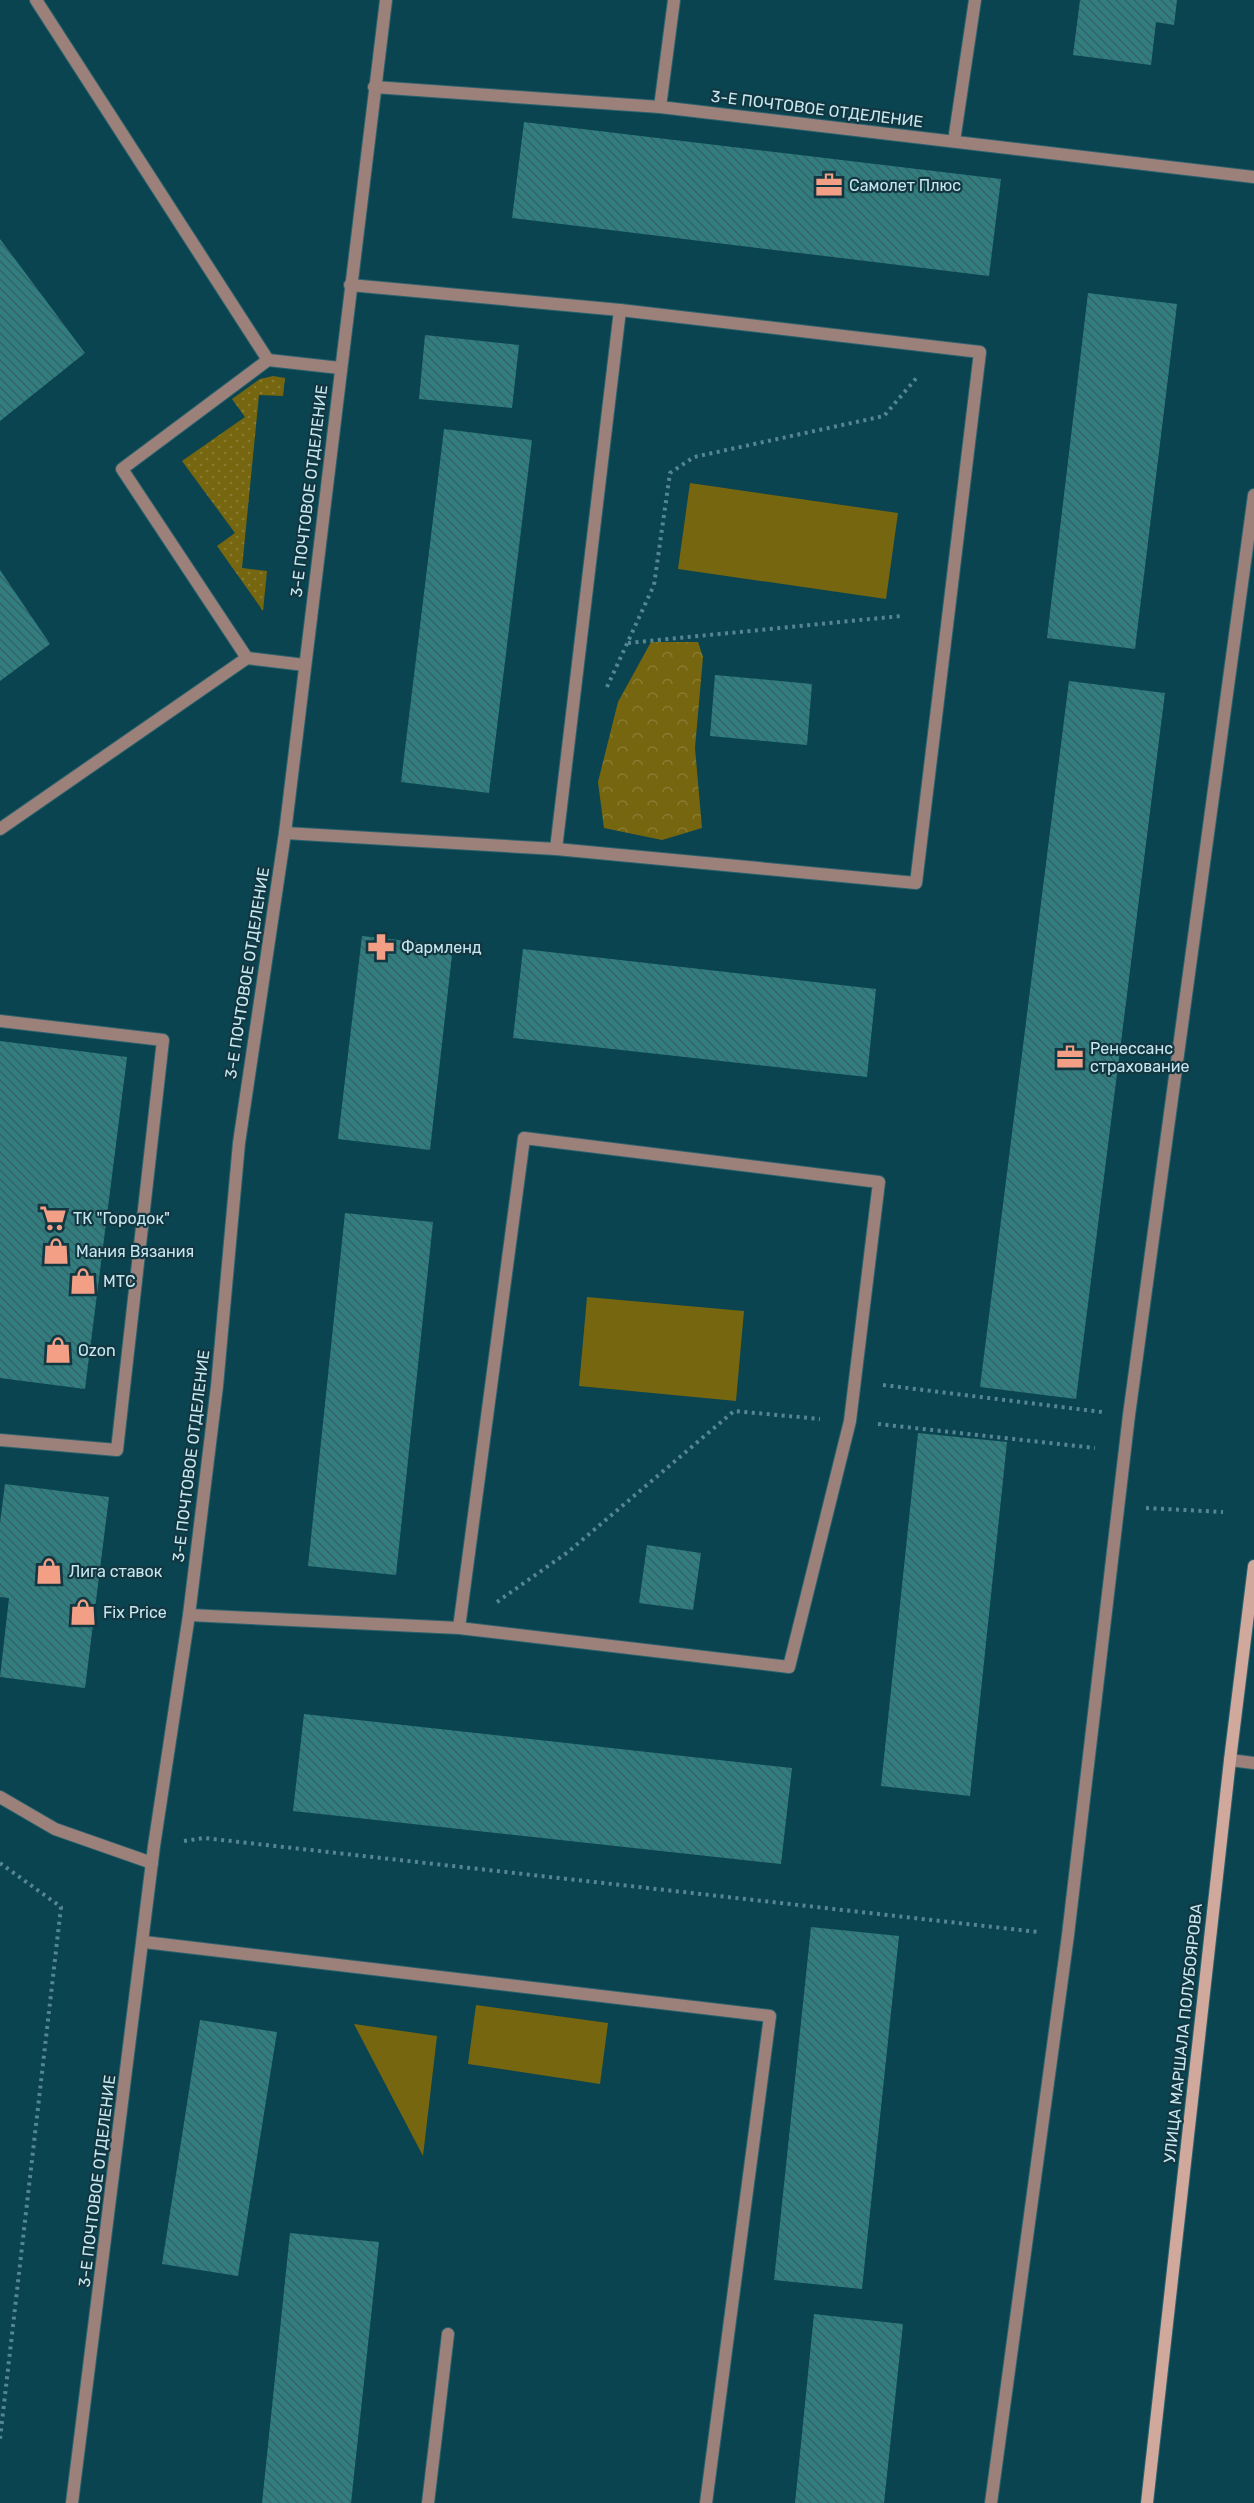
<svg xmlns="http://www.w3.org/2000/svg" width="1254" height="2503" font-family="Rubik,sans-serif">
<defs>
<pattern id="grass-dots" width="8" height="8" patternUnits="userSpaceOnUse" patternTransform="scale(1.5)"><rect width="8" height="8" fill="#76660f"/><path d="M2 2h.1M6 6h.1" fill="none" stroke="#887c32" stroke-width="1.8" stroke-linecap="round"/></pattern>
<pattern id="forest-crowns" width="20" height="18" patternUnits="userSpaceOnUse" patternTransform="scale(1.5)"><rect width="20" height="18" fill="#76660f"/><path d="M2 6a3 3 0 1 1 6 0M12 15a3 3 0 1 1 6 0" fill="none" stroke="#887c32"/></pattern>
<pattern id="building-back-hatch" width="6" height="6" patternUnits="userSpaceOnUse" patternTransform="scale(1.5)"><rect width="6" height="6" fill="#317d7f"/><path d="M-1 5l2 2M0 0l6 6M5-1l2 2" fill="none" stroke="#366466"/></pattern>
</defs>
<rect width="100%" height="100%" fill="#0a4450"/>
<polygon fill="url(#grass-dots)" points="273,376 285,378 283,396 259,395 242,568 267,571 263,611 217,546 235,533 182,461 245,417 232,399 260,379"/>
<polygon fill="url(#forest-crowns)" points="651,642 698,642 703,657 695,748 702,828 662,840 604,828 598,782 618,702"/>
<g fill="#76660f">
<polygon points="690,483 898,513 886,599 678,569"/>
<polygon points="587,1297 744,1311 736,1401 579,1386"/>
<polygon points="476,2005 608,2023 600,2084 468,2064"/>
<polygon points="354,2024 437,2036 423,2156"/>
</g>
<g fill="url(#building-back-hatch)">
<polygon points="1080,0 1177,0 1174,25 1156,22 1151,65 1073,55"/>
<polygon points="524,122 1001,179 989,276 512,218"/>
<polygon points="0,239 85,353 0,421"/>
<polygon points="1088,293 1177,304 1135,649 1047,638"/>
<polygon points="425,335 519,345 512,408 419,399"/>
<polygon points="444,429 532,440 489,793 401,782"/>
<polygon points="0,570 50,644 0,681"/>
<polygon points="715,675 812,684 807,745 710,736"/>
<polygon points="1069,681 1165,693 1076,1399 980,1387"/>
<polygon points="362,936 453,946 430,1150 338,1139"/>
<polygon points="523,949 876,989 867,1077 513,1038"/>
<polygon points="0,1041 127,1057 85,1389 0,1378"/>
<polygon points="345,1213 433,1222 396,1575 308,1566"/>
<polygon points="918,1433 1007,1442 970,1796 881,1786"/>
<polygon points="5,1484 109,1497 85,1688 0,1677 9,1598 0,1597 0,1523"/>
<polygon points="647,1545 701,1553 693,1610 639,1603"/>
<polygon points="304,1714 792,1768 781,1864 293,1811"/>
<polygon points="811,1927 899,1936 862,2289 774,2280"/>
<polygon points="200,2020 277,2032 238,2276 162,2264"/>
<polygon points="290,2233 379,2242 351,2503 262,2503"/>
<polygon points="814,2314 903,2324 884,2503 795,2503"/>
</g>
<g fill="none" stroke-linecap="round" stroke-linejoin="round">
<defs>
<g id="lane">
<polyline points="660,107 674,0"/>
<polyline points="954,141 975,0"/>
<polyline points="268,360 340,368"/>
<polyline points="247,658 305,665"/>
<polyline points="0,829 247,658 122,469 268,360 36,0"/>
<polyline points="285,833 556,849 916,883 980,352 620,310 350,285"/>
<polyline points="556,849 620,310"/>
<polyline points="0,1021 163,1040 117,1450 0,1440"/>
<polyline points="189,1615 459,1628 789,1667 850,1421 879,1182 524,1138 459,1628"/>
<polyline points="1230,1760 1254,1763"/>
<polyline points="144,1942 770,2016 706,2503"/>
<polyline points="428,2503 448,2334"/>
<polyline points="991,2503 1068,1935 1129,1415 1254,495"/>
</g>
<g id="street">
<polyline points="374,87 660,107 1254,177"/>
<polyline points="0,1797 55,1829 152,1863"/>
<polyline points="72,2503 154,1846 189,1615 217,1386 239,1143 285,833 386,0"/>
</g>
<polyline id="secondary" points="1147,2503 1230,1760 1254,1566"/>
</defs>
<use href="#lane" stroke="#2c626d" stroke-width="14"/>
<use href="#street" stroke="#2c626d" stroke-width="14"/>
<use href="#secondary" stroke="#2c626d" stroke-width="14"/>
<g stroke="#568691" stroke-width="4" stroke-dasharray="3 4.5" stroke-linecap="butt">
<polyline points="628,643 901,616"/>
<polyline points="607,687 654,585 670,473 694,457 884,416 919,375"/>
<polyline points="883,1385 1102,1412"/>
<polyline points="878,1424 1095,1448"/>
<polyline points="1146,1508 1223,1512"/>
<polyline points="497,1602 568,1552 734,1411 820,1419"/>
<polyline points="184,1841 204,1838 1038,1932"/>
<polyline points="0,1863 61,1907 0,2439"/>
</g>
<use href="#lane" stroke="#9b817a" stroke-width="12"/>
<use href="#street" stroke="#9b817a" stroke-width="12"/>
<use href="#secondary" stroke="#d0a89c" stroke-width="12"/>
</g>
<defs>
<symbol id="office-bare" viewBox="-9 -9 18 18"><path d="M-6-3h4V-5.5h4V-3h4V5H-6ZM-1-4.5V-3h2v-1.5ZM-6 0V1H6V0Z" fill="#f39f85" stroke="#133741" stroke-width="2.5" paint-order="stroke"/></symbol>
<symbol id="pharmacy-bare" viewBox="-9 -9 18 18"><path d="M-2-6h4v4h4v4h-4v4h-4v-4h-4v-4h4Z" fill="#f39f85" stroke="#133741" stroke-width="2.5" paint-order="stroke"/></symbol>
<symbol id="supermarket-bare" viewBox="-9 -9 18 18"><path d="M-6-5.5h2.5l.6 2H6L4.5 2H-2.5L-4.4-4H-6ZM-1.5 3.2a1.3 1.3 0 1 0 .1 0ZM3 3.2a1.3 1.3 0 1 0 .1 0Z" fill="#f39f85" stroke="#133741" stroke-width="2.5" paint-order="stroke"/></symbol>
<symbol id="shop-bare" viewBox="-9 -9 18 18"><path d="M-5-2.5h2.3a2.7 3.5 0 0 1 5.4 0H5L5.5 6h-11ZM-1.5-2.5h3a1.5 2.3 0 0 0-3 0Z" fill="#f39f85" stroke="#133741" stroke-width="2.5" paint-order="stroke"/></symbol>
</defs>
<g fill-rule="evenodd">
<use href="#office-bare" x="810" y="166" width="38" height="38"/>
<use href="#pharmacy-bare" x="362" y="928" width="38" height="38"/>
<use href="#office-bare" x="1051" y="1038" width="38" height="38"/>
<use href="#supermarket-bare" x="34" y="1199" width="38" height="38"/>
<use href="#shop-bare" x="37" y="1232" width="38" height="38"/>
<use href="#shop-bare" x="64" y="1262" width="38" height="38"/>
<use href="#shop-bare" x="39" y="1331" width="38" height="38"/>
<use href="#shop-bare" x="30" y="1552" width="38" height="38"/>
<use href="#shop-bare" x="64" y="1593" width="38" height="38"/>
</g>
<g text-anchor="middle" dominant-baseline="central" stroke-width="4.5" stroke-linejoin="round" paint-order="stroke">
<g font-size="16" fill="#c7e8f1" stroke="#133741">
<text transform="translate(817 109) rotate(7)">3-Е ПОЧТОВОЕ ОТДЕЛЕНИЕ</text>
<text transform="translate(309 491) rotate(-83)">3-Е ПОЧТОВОЕ ОТДЕЛЕНИЕ</text>
<text transform="translate(247 973) rotate(-81)">3-Е ПОЧТОВОЕ ОТДЕЛЕНИЕ</text>
<text transform="translate(191 1456) rotate(-83)">3-Е ПОЧТОВОЕ ОТДЕЛЕНИЕ</text>
<text transform="translate(1183 2033) rotate(-84)">УЛИЦА МАРШАЛА ПОЛУБОЯРОВА</text>
<text transform="translate(97 2181) rotate(-83)">3-Е ПОЧТОВОЕ ОТДЕЛЕНИЕ</text>
</g>
<g font-size="16" fill="#c7e8f1" stroke="#133741" text-anchor="start">
<text x="849" y="185">Самолет Плюс</text>
<text x="401" y="947">Фармленд</text>
<text x="1090" y="1048">Ренессанс<tspan x="1090" dy="18">страхование</tspan></text>
<text x="73" y="1218">ТК "Городок"</text>
<text x="76" y="1251">Мания Вязания</text>
<text x="103" y="1281">МТС</text>
<text x="78" y="1350">Ozon</text>
<text x="69" y="1571">Лига ставок</text>
<text x="103" y="1612">Fix Price</text>
</g>
</g>
</svg>
